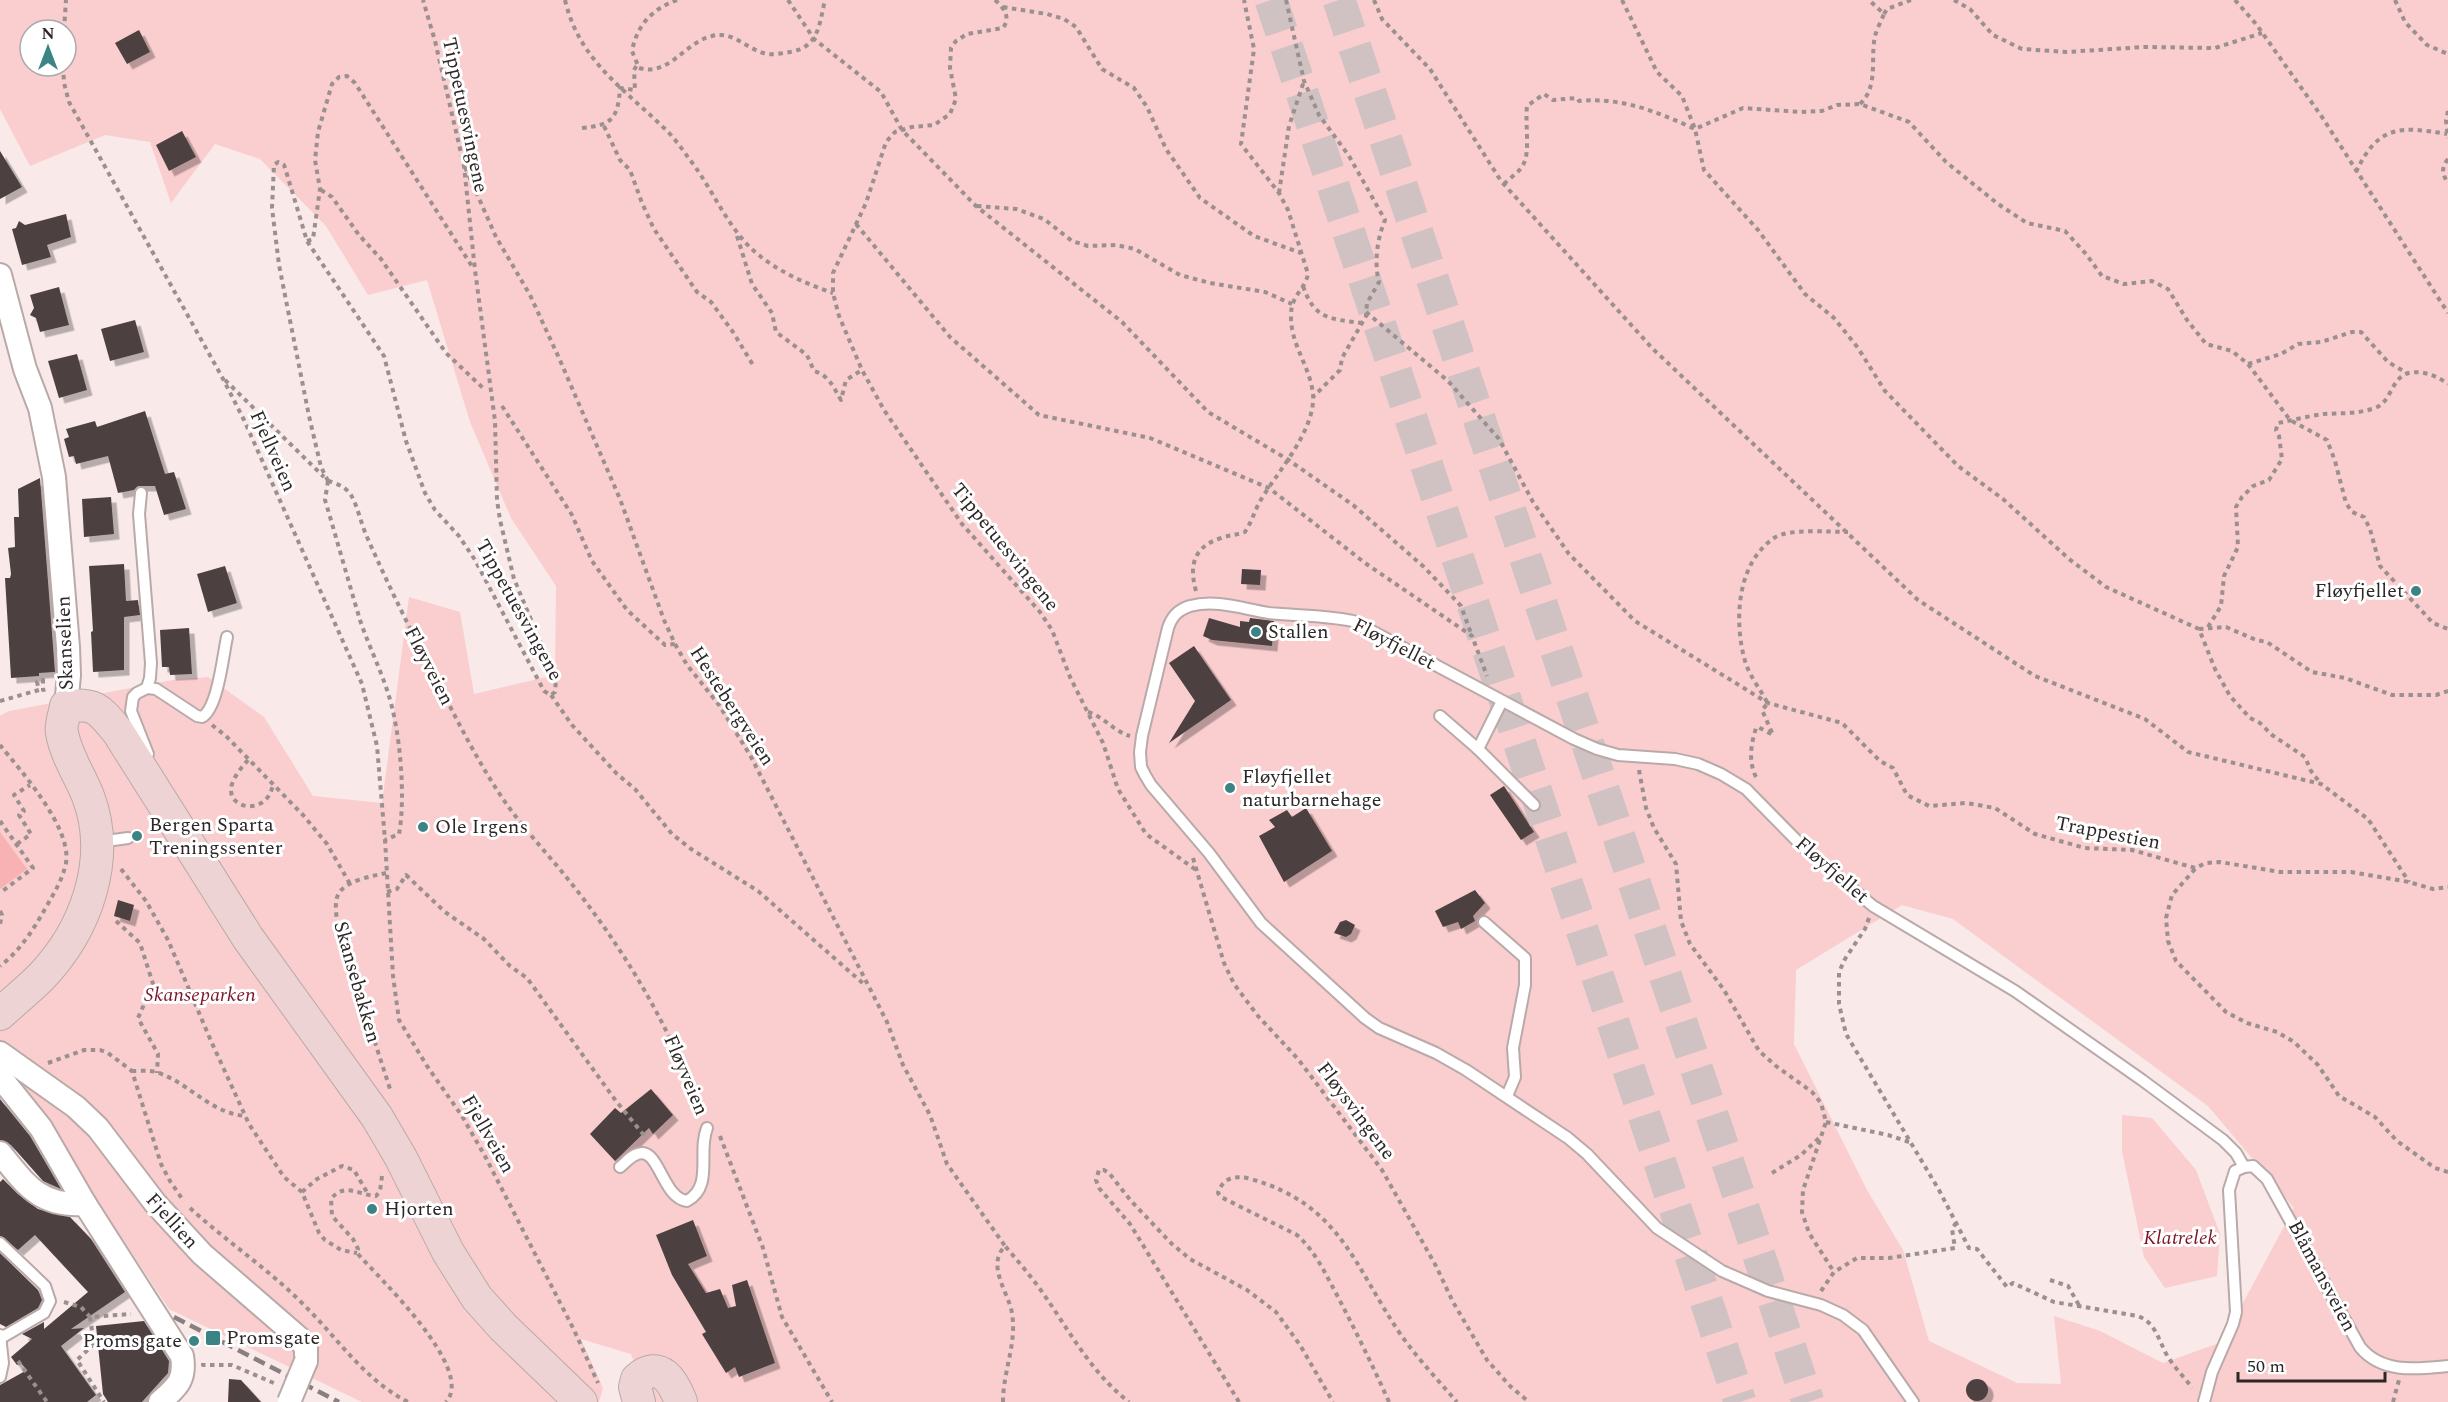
<svg xmlns="http://www.w3.org/2000/svg" width="2448" height="1402" font-family="Spectral,serif">
<defs>
<filter id="shadow"><feDropShadow dx="5.5" dy="5.5" stdDeviation="0" flood-color="#0004"/></filter>
</defs>
<rect width="100%" height="100%" fill="#f9e9e9"/>
<g fill="#facdce" fill-rule="evenodd">
<path d="M0,0H2448V1402H649L631,1354L581,1339L603,1388L599,1402H362L169,1309L38,1111L0,1060V716L9,711L173,680L208,677L264,717L313,796L382,803L409,597L460,612L474,694L555,675L556,586L511,518L470,422L427,280L368,295L326,226L260,159L215,144L171,203L150,142L105,135L30,166L0,109ZM30,30H66V66H30ZM1902,905L1953,919L2208,1106L2294,1208L2222,1342L2163,1363L2100,1331L2054,1316L2061,1384L2017,1383L1929,1341L1903,1250L1867,1190L1794,1044L1796,970Z"/>
<polygon points="2122,1115 2152,1118 2196,1170 2220,1234 2217,1276 2165,1288 2144,1257 2122,1151"/>
</g>
<polygon fill="#f9b2b3" points="0,832 27,869 0,889"/>
<g fill="#4e4141" filter="url(#shadow)">
<polygon points="139,30 150,52 127,64 115,43"/>
<polygon points="182,131 196,157 169,171 156,145"/>
<polygon points="0,151 22,187 0,199"/>
<polygon points="66,214 71,237 47,245 51,257 22,265 12,229 16,228 19,221 25,225"/>
<polygon points="59,287 69,325 40,332 36,318 30,315 34,308 30,295"/>
<polygon points="135,320 144,352 110,361 101,329"/>
<polygon points="77,354 87,390 59,398 48,361"/>
<polygon points="145,411 165,474 174,472 186,509 164,515 155,486 138,486 134,490 118,493 108,456 76,464 74,456 69,457 64,439 69,437 66,429 95,421 97,427"/>
<polygon points="40,478 55,672 39,673 39,676 11,678 5,578 10,578 11,574 8,548 15,547 14,517 19,517 18,489"/>
<polygon points="111,497 114,534 84,537 82,499"/>
<polygon points="124,564 126,601 138,600 140,615 124,617 124,670 93,672 91,632 93,631 89,566"/>
<polygon points="225,566 237,603 208,612 197,574"/>
<polygon points="1242,569 1261,570 1260,585 1241,584"/>
<polygon points="1209,618 1240,627 1240,621 1249,622 1250,618 1274,621 1272,646 1212,640 1203,636"/>
<polygon points="189,628 192,674 170,675 169,667 162,667 160,630"/>
<polygon points="1194,646 1231,700 1169,743 1195,701 1169,663"/>
<polygon points="1504,786 1534,832 1521,840 1490,795"/>
<polygon points="1306,808 1332,851 1284,882 1259,836 1275,827 1269,820 1287,810 1292,817"/>
<polygon points="1475,890 1485,903 1473,916 1475,921 1461,929 1458,922 1443,927 1435,911"/>
<polygon points="118,900 134,905 130,921 114,916"/>
<polygon points="1346,920 1355,925 1351,934 1346,937 1334,933 1340,922"/>
<polygon points="651,1089 673,1115 653,1134 649,1128 615,1161 590,1134 615,1108 621,1113"/>
<polygon points="0,1099 30,1136 61,1189 43,1181 11,1145 0,1140"/>
<polygon points="3,1179 18,1194 38,1209 70,1217 91,1239 125,1292 71,1329 84,1328 61,1346 96,1395 87,1402 0,1402 0,1385 27,1370 21,1363 17,1365 11,1357 32,1339 22,1334 44,1322 44,1329 88,1292 35,1235 18,1250 0,1236 0,1182"/>
<polygon points="693,1220 707,1256 688,1264 706,1293 720,1289 728,1308 736,1306 732,1285 747,1280 775,1363 739,1377 735,1367 726,1373 702,1334 706,1332 672,1275 656,1235"/>
<polygon points="0,1253 38,1290 42,1300 38,1308 6,1327 0,1324"/>
<polygon points="144,1321 169,1361 168,1373 142,1402 108,1402 103,1394 96,1326"/>
<circle cx="1977" cy="1390" r="11"/>
<polygon points="229,1379 241,1380 261,1402 228,1402"/>
</g>
<g fill="none" stroke-linecap="round" stroke-linejoin="round">
<g stroke="#d0c2c2" stroke-width="33" stroke-dasharray="33 16" stroke-linecap="butt">
<polyline points="1271,0 1740,1402"/>
<polyline points="1339,0 1808,1402"/>
</g>
<defs>
<g id="lane">
<polyline points="141,493 139,514 151,663 150,678 147,688"/>
<polyline points="1502,701 1478,749 1534,805"/>
<polyline points="1440,716 1478,749"/>
<path d="M148,754L131,711L133,697L137,693L147,688L156,689L197,716L202,717C218,708 223,655 227,637"/>
<polyline points="99,842 128,838"/>
<polyline points="1484,922 1525,958 1525,985 1513,1048 1515,1077 1507,1096"/>
<path d="M620,1167C625,1163 630,1157 635,1155C659,1142 661,1198 687,1201C714,1186 697,1153 707,1128"/>
<polyline points="0,1243 45,1286 50,1301 44,1313 1,1338"/>
<polyline points="0,1335 3,1363 0,1377"/>
<path d="M1913,1402L1863,1330L1843,1315L1821,1305L1768,1291L1722,1271L1657,1228L1587,1154L1568,1138L1466,1070L1436,1053L1379,1028L1365,1018L1261,923L1209,853L1151,785L1145,775L1141,767L1140,752L1142,736L1168,628C1172,616 1178,610 1190,606C1217,599 1243,609 1269,613C1297,616 1325,615 1353,621L1574,739L1597,749L1618,755L1675,759L1698,764L1721,774L1746,789L1804,848L1873,906L2015,991L2142,1080L2223,1140L2236,1153L2244,1167"/>
<path d="M2204,1402L2212,1372L2233,1324L2236,1312L2229,1190L2235,1171L2244,1167L2253,1166L2267,1179L2360,1347C2382,1374 2417,1369 2448,1366"/>
</g>
<g id="street">
<polyline points="0,275 25,369 40,408 54,477 68,647 69,675 66,706"/>
<polyline points="0,1053 76,1107 98,1128 155,1203 202,1254 299,1338 306,1348 306,1361"/>
<path d="M0,1077L41,1128L85,1204L182,1356C186,1380 177,1387 160,1402"/>
<path d="M0,1153C26,1185 40,1207 85,1204"/>
</g>
<g id="secondary">
<path d="M0,1014C13,1002 28,990 41,977C86,930 112,859 88,796C80,776 66,755 62,733C60,725 65,714 66,706C96,703 99,709 118,732L248,938L377,1117L401,1158L448,1252L477,1298L503,1327L581,1402"/>
<path d="M639,1402L635,1387L637,1379C660,1359 673,1381 681,1402"/>
</g>
</defs>
<use href="#lane" stroke="#b9aaa9" stroke-width="14"/>
<use href="#street" stroke="#b9aaa9" stroke-width="26"/>
<use href="#secondary" stroke="#b9aaa9" stroke-width="34"/>
<g stroke="#9b9090" stroke-width="4" stroke-dasharray="4.5 4.5" stroke-linecap="butt">
<path d="M565,0C579,60 623,88 664,128C674,137 682,149 690,160C715,192 728,231 760,256C781,273 807,284 833,293"/>
<path d="M677,0C652,9 637,25 632,51L639,68C669,77 685,42 712,36C733,30 747,50 767,54C774,55 783,53 790,52C819,47 819,25 825,0"/>
<polyline points="788,0 814,39 881,92 902,130 976,206 1122,322 1208,412 1287,459 1353,505 1424,567 1461,606 1472,636"/>
<path d="M995,0C1004,8 1011,17 1003,28L967,34L956,41L951,48L950,68L956,99L950,114L934,125L912,127L895,132L886,142L866,203L833,273V293L839,316L862,370L884,410L962,524L1040,612L1052,630L1070,677L1103,743L1118,789L1146,834L1196,870"/>
<path d="M1286,0L1304,81L1319,115L1349,156L1385,220C1377,239 1374,263 1379,282L1367,303L1366,316L1342,358L1340,370L1314,396"/>
<polyline points="1374,0 1382,19 1430,69 1501,181 1652,348 1918,600 2035,676 2145,719 2188,752 2321,784 2368,819 2409,882"/>
<polyline points="1622,0 1657,72 1682,96 1695,129 1704,170 1758,230 1805,294 1834,318 1858,348 1885,391 1958,466 2003,499 2069,559 2106,587 2199,629 2215,669 2230,696 2250,718 2260,723 2272,735 2305,757 2311,771 2321,784"/>
<polyline points="1954,0 1970,9 1993,35 2022,49 2067,52 2144,47 2215,48 2262,33"/>
<polyline points="2235,0 2256,24 2322,117 2448,313"/>
<polyline points="2395,0 2405,22 2427,45 2448,54"/>
<polyline points="1003,7 1047,14 1064,19 1076,27 1102,69 1134,88 1147,107 1166,149 1200,198 1254,236 1301,253"/>
<polyline points="1884,14 1887,9 1911,0"/>
<polyline points="64,30 66,0"/>
<polyline points="63,66 64,83 69,102 222,377 244,420 362,684 377,746 385,840 393,976 399,1020 427,1066 462,1116 486,1158 574,1330 598,1383"/>
<path d="M1860,104C1879,86 1870,59 1875,36C1877,29 1881,21 1884,14L1869,0"/>
<polyline points="2448,111 2446,120 2448,138"/>
<polyline points="604,126 620,160 630,170 642,203 654,229 697,292 711,302 733,332 753,365"/>
<path d="M582,128C612,125 618,119 620,88L635,90L634,70L637,65"/>
<path d="M2448,159C2441,168 2442,174 2448,183"/>
<polyline points="465,167 496,237 530,295 559,358 620,499 664,620 675,644 687,665 719,705 750,755 887,1022 903,1065 930,1115 947,1164 1005,1246"/>
<path d="M2356,172C2378,125 2400,126 2447,134"/>
<path d="M1504,184C1510,178 1521,171 1524,163C1530,151 1525,122 1527,106L1544,94L1553,100L1577,98L1579,101C1623,97 1657,112 1695,129L1743,108L1801,112L1822,111L1837,105L1860,104L1909,122L1946,162L1998,204L2027,223L2065,231L2086,254L2102,276L2124,284L2152,281L2168,289L2187,320L2206,344L2232,351L2248,364L2290,420L2327,440L2335,461L2346,503L2352,512L2364,517L2370,529L2380,566L2433,623L2448,629"/>
<polyline points="321,190 332,197 359,235 381,259 446,353 483,388"/>
<polyline points="1279,193 1289,126 1304,81"/>
<polyline points="977,206 1016,209 1044,219 1072,241 1088,246 1116,245 1135,249 1180,275 1210,283 1265,292 1292,304"/>
<polyline points="856,224 950,337 1039,415 1150,438 1269,488 1365,563 1472,636 1487,676"/>
<path d="M737,236L752,284L772,313L776,332L807,355L814,371C830,376 833,387 841,400L846,380L862,370"/>
<polyline points="307,241 313,239 320,189 315,160 318,132 332,84 339,77 347,76 355,83 473,268"/>
<path d="M1303,286C1314,319 1330,319 1362,323"/>
<polyline points="1366,312 1448,381 1499,439 1533,502 1569,554 1635,621 1768,703 1842,723 1880,761 1893,768 1907,795 1929,806 1966,803 1995,808 2035,834 2085,848 2132,850 2195,868 2206,863 2220,862 2280,872 2351,872 2409,882 2433,889 2448,887"/>
<polyline points="2248,364 2281,354 2298,344 2321,342 2352,332 2361,332 2388,362 2407,373"/>
<polyline points="225,380 324,477"/>
<polyline points="502,406 572,515 592,561 627,610 665,645 675,644"/>
<polyline points="328,481 321,467 309,416 279,265 272,208 274,165 278,162 284,165 286,171 307,241 384,356 406,441 425,493 435,510 459,536 475,560 544,691 551,695 555,692 556,679 514,579 500,520 497,500 495,421 475,270 464,166 435,41 423,0"/>
<path d="M328,481C336,483 346,487 351,495C358,507 361,524 367,537C383,573 400,609 418,644C445,695 469,748 501,796C523,829 551,857 575,888C630,958 673,1033 703,1117"/>
<path d="M328,481L325,500C337,540 348,580 360,620C368,644 380,668 388,693C400,729 406,797 399,834L385,840"/>
<path d="M1196,591C1189,566 1193,547 1221,538C1229,535 1237,535 1245,532C1251,523 1254,513 1259,503C1276,473 1316,431 1313,394C1310,366 1290,344 1291,315C1291,295 1305,290 1308,274L1288,210L1279,193L1241,144L1254,49L1244,0"/>
<path d="M2208,627L2221,606L2224,576L2238,547L2236,507L2242,497L2253,486L2269,480L2282,459L2279,436L2276,430L2278,423C2293,420 2309,416 2324,414C2341,413 2358,414 2375,408C2392,402 2391,377 2409,373C2423,370 2437,376 2448,384"/>
<polyline points="2199,629 2226,627 2256,640 2267,642 2312,672 2345,678 2392,695 2436,695 2448,691"/>
<polyline points="551,695 572,725 617,774 635,789 672,834 691,849 758,891 866,986"/>
<polyline points="0,701 39,690 37,682 43,680 43,690 47,689"/>
<path d="M1767,702C1760,689 1749,675 1745,661C1734,622 1736,564 1774,538C1789,528 1829,532 1848,532"/>
<path d="M1088,712C1106,718 1113,731 1130,736"/>
<polyline points="212,725 226,736 303,815 327,844 350,884"/>
<path d="M0,745C21,771 72,828 66,863C62,881 54,893 45,909C33,930 20,951 0,966"/>
<path d="M248,760C242,767 235,775 232,784C224,810 268,817 273,784"/>
<polyline points="1639,770 1646,808 1654,828 1676,864 1681,921 1690,944 1724,990 1759,1051 1776,1066 1812,1092 1821,1103 1826,1122 1803,1190 1802,1212 1809,1233 1834,1272"/>
<path d="M1756,777C1748,761 1751,744 1756,728L1758,727L1773,735L1762,710L1768,703"/>
<polyline points="0,821 33,868 0,893"/>
<polyline points="17,844 31,834 19,815 24,811 14,795 30,785"/>
<polyline points="1193,858 1224,963 1234,984 1258,1016 1298,1059 1382,1170 1436,1266 1453,1302 1487,1360 1510,1386 1529,1402"/>
<polyline points="121,869 146,901 168,940 211,1041 249,1124 284,1177 302,1192 319,1233 325,1240 341,1250 357,1253"/>
<polyline points="2195,869 2172,895 2166,918 2168,941 2176,961 2226,1012 2247,1023 2277,1032 2294,1042 2318,1065 2339,1096 2375,1117 2397,1141 2435,1168 2448,1172"/>
<path d="M386,873C373,876 347,880 339,893C333,902 337,920 339,931L391,1092"/>
<polyline points="387,892 397,889 406,875 445,912 484,939 510,966 527,978 616,1101 647,1139"/>
<polyline points="0,911 2,915 0,924"/>
<path d="M1869,918L1865,929L1845,959L1839,972V1004L1846,1034L1939,1190L1969,1248L1977,1249L2007,1287L2013,1283L2054,1302L2138,1316C2157,1324 2158,1340 2168,1357C2175,1368 2185,1378 2192,1388"/>
<polyline points="116,921 140,943 153,984 138,1018 158,1054 157,1073"/>
<polyline points="48,1063 84,1050 100,1050 108,1053 132,1071 161,1164 170,1181 183,1200"/>
<path d="M132,1071C139,1071 149,1070 156,1072C190,1083 208,1112 245,1116"/>
<polyline points="1826,1122 1888,1135 1909,1142"/>
<polyline points="720,1136 763,1248 782,1317 832,1402"/>
<polyline points="1772,1173 1801,1155 1819,1138"/>
<path d="M382,1176L380,1191L376,1196C359,1195 344,1182 331,1199L332,1216L353,1239L358,1249L357,1253C378,1277 476,1369 446,1402"/>
<polyline points="302,1192 317,1179 342,1166 354,1170 368,1194"/>
<path d="M190,1208C226,1241 267,1268 302,1303C337,1337 363,1379 408,1402"/>
<polyline points="2050,1280 2068,1286 2080,1307"/>
<polyline points="1821,1291 1834,1272 1857,1258 1889,1258 1955,1248 1952,1229 1956,1223"/>
<polyline points="64,1302 81,1307 90,1317 131,1314"/>
<polyline points="90,1317 94,1344 77,1360 104,1402"/>
<polyline points="204,1339 213,1338"/>
<polyline points="18,1361 47,1402"/>
<polyline points="203,1363 203,1365 232,1365 276,1384"/>
<path d="M1003,1402C1003,1371 1017,1344 1012,1313C1008,1291 986,1266 1005,1246C1017,1260 1029,1274 1040,1289C1068,1328 1090,1372 1129,1402"/>
<polyline points="1239,1402 1130,1224 1099,1188 1096,1180 1099,1170 1104,1170 1109,1173 1131,1201 1172,1244 1190,1259 1247,1290 1276,1312 1300,1345 1333,1402"/>
<path d="M1389,1402C1373,1366 1356,1332 1338,1297C1326,1275 1316,1252 1297,1235L1221,1197L1218,1193C1223,1177 1236,1175 1251,1179C1341,1205 1354,1266 1401,1335C1418,1359 1438,1380 1457,1402"/>
<polyline points="2393,1402 2399,1380"/>
</g>
<use href="#lane" stroke="#fff" stroke-width="10"/>
<use href="#street" stroke="#fff" stroke-width="22"/>
<use href="#secondary" stroke="#eed3d4" stroke-width="32"/>
<polyline stroke="#8a7f7f" stroke-width="4.5" stroke-dasharray="12 6" stroke-linecap="butt" points="174,1317 339,1402"/>
<defs>
<polyline id="street-bridge" points="289,1402 306,1361"/>
</defs>
<use href="#street-bridge" stroke="#b9aaa9" stroke-width="26" stroke-linecap="butt"/>
<use href="#street-bridge" stroke="#fff" stroke-width="22"/>
</g>
<g fill="#3b8385" stroke="#fff" stroke-width="2">
<circle cx="2416" cy="591" r="6"/>
<circle cx="1256" cy="632" r="6"/>
<circle cx="1230" cy="788" r="6"/>
<circle cx="423" cy="827" r="6"/>
<circle cx="137" cy="836" r="6"/>
<circle cx="372" cy="1209" r="6"/>
<rect x="205" y="1330" width="16" height="16" rx="3"/>
<circle cx="194" cy="1341" r="6"/>
</g>
<g text-anchor="middle" dominant-baseline="central" stroke-width="6" stroke-linejoin="round" paint-order="stroke">
<g font-size="20" fill="#2d2727" stroke="#fff">
<text transform="translate(465 115) rotate(78)">Tippetuesvingene</text>
<text transform="translate(273 451) rotate(66)">Fjellveien</text>
<text transform="translate(1005 547) rotate(51)">Tippetuesvingene</text>
<text transform="translate(519 610) rotate(61)">Tippetuesvingene</text>
<text transform="translate(65 643) rotate(-92)">Skanselien</text>
<text transform="translate(1394 644) rotate(27)">Fløyfjellet</text>
<text transform="translate(429 666) rotate(63)">Fløyveien</text>
<text transform="translate(732 706) rotate(57)">Hestebergveien</text>
<text transform="translate(2108 833) rotate(11)">Trappestien</text>
<text transform="translate(1832 870) rotate(41)">Fløyfjellet</text>
<text transform="translate(357 982) rotate(74)">Skansebakken</text>
<text transform="translate(686 1075) rotate(67)">Fløyveien</text>
<text transform="translate(1356 1111) rotate(53)">Fløysvingene</text>
<text transform="translate(488 1134) rotate(60)">Fjellveien</text>
<text transform="translate(172 1221) rotate(48)">Fjellien</text>
<text transform="translate(2322 1276) rotate(62)">Blåmansveien</text>
</g>
<g font-size="20" fill="#2d2727" stroke="#fff" text-anchor="start">
<text x="2404" y="591" text-anchor="end">Fløyfjellet</text>
<text x="1268" y="632">Stallen</text>
<text x="1242" y="777">Fløyfjellet<tspan x="1242" dy="23">naturbarnehage</tspan></text>
<text x="149" y="825">Bergen Sparta<tspan x="149" dy="23">Treningssenter</tspan></text>
<text x="435" y="827">Ole Irgens</text>
<text x="384" y="1209">Hjorten</text>
<text x="226" y="1338">Promsgate</text>
<text x="182" y="1341" text-anchor="end">Proms gate</text>
</g>
<g font-size="20" font-style="italic" fill="#791425" stroke="#fff">
<text x="200" y="995">Skanseparken</text>
<text x="2180" y="1238">Klatrelek</text>
</g>
</g>
<g transform="translate(48 48)"><circle r="28" fill="#ffffff" stroke="#aba9a9" stroke-width="1.5"/>
<path d="M0-4.5L10 22L0 15L-10 22Z" fill="#3b8385"/>
<text y="-9" font-size="16" font-weight="bold" text-anchor="middle" fill="#2d2727">N</text>
</g>
<path d="M2238 1372v9h147v-9" fill="none" stroke="#2d2727" stroke-width="3"/>
<text x="2247" y="1372" font-size="18" fill="#2d2727" stroke="#ffffff" stroke-width="4.5" paint-order="stroke">50 m</text>
</svg>
